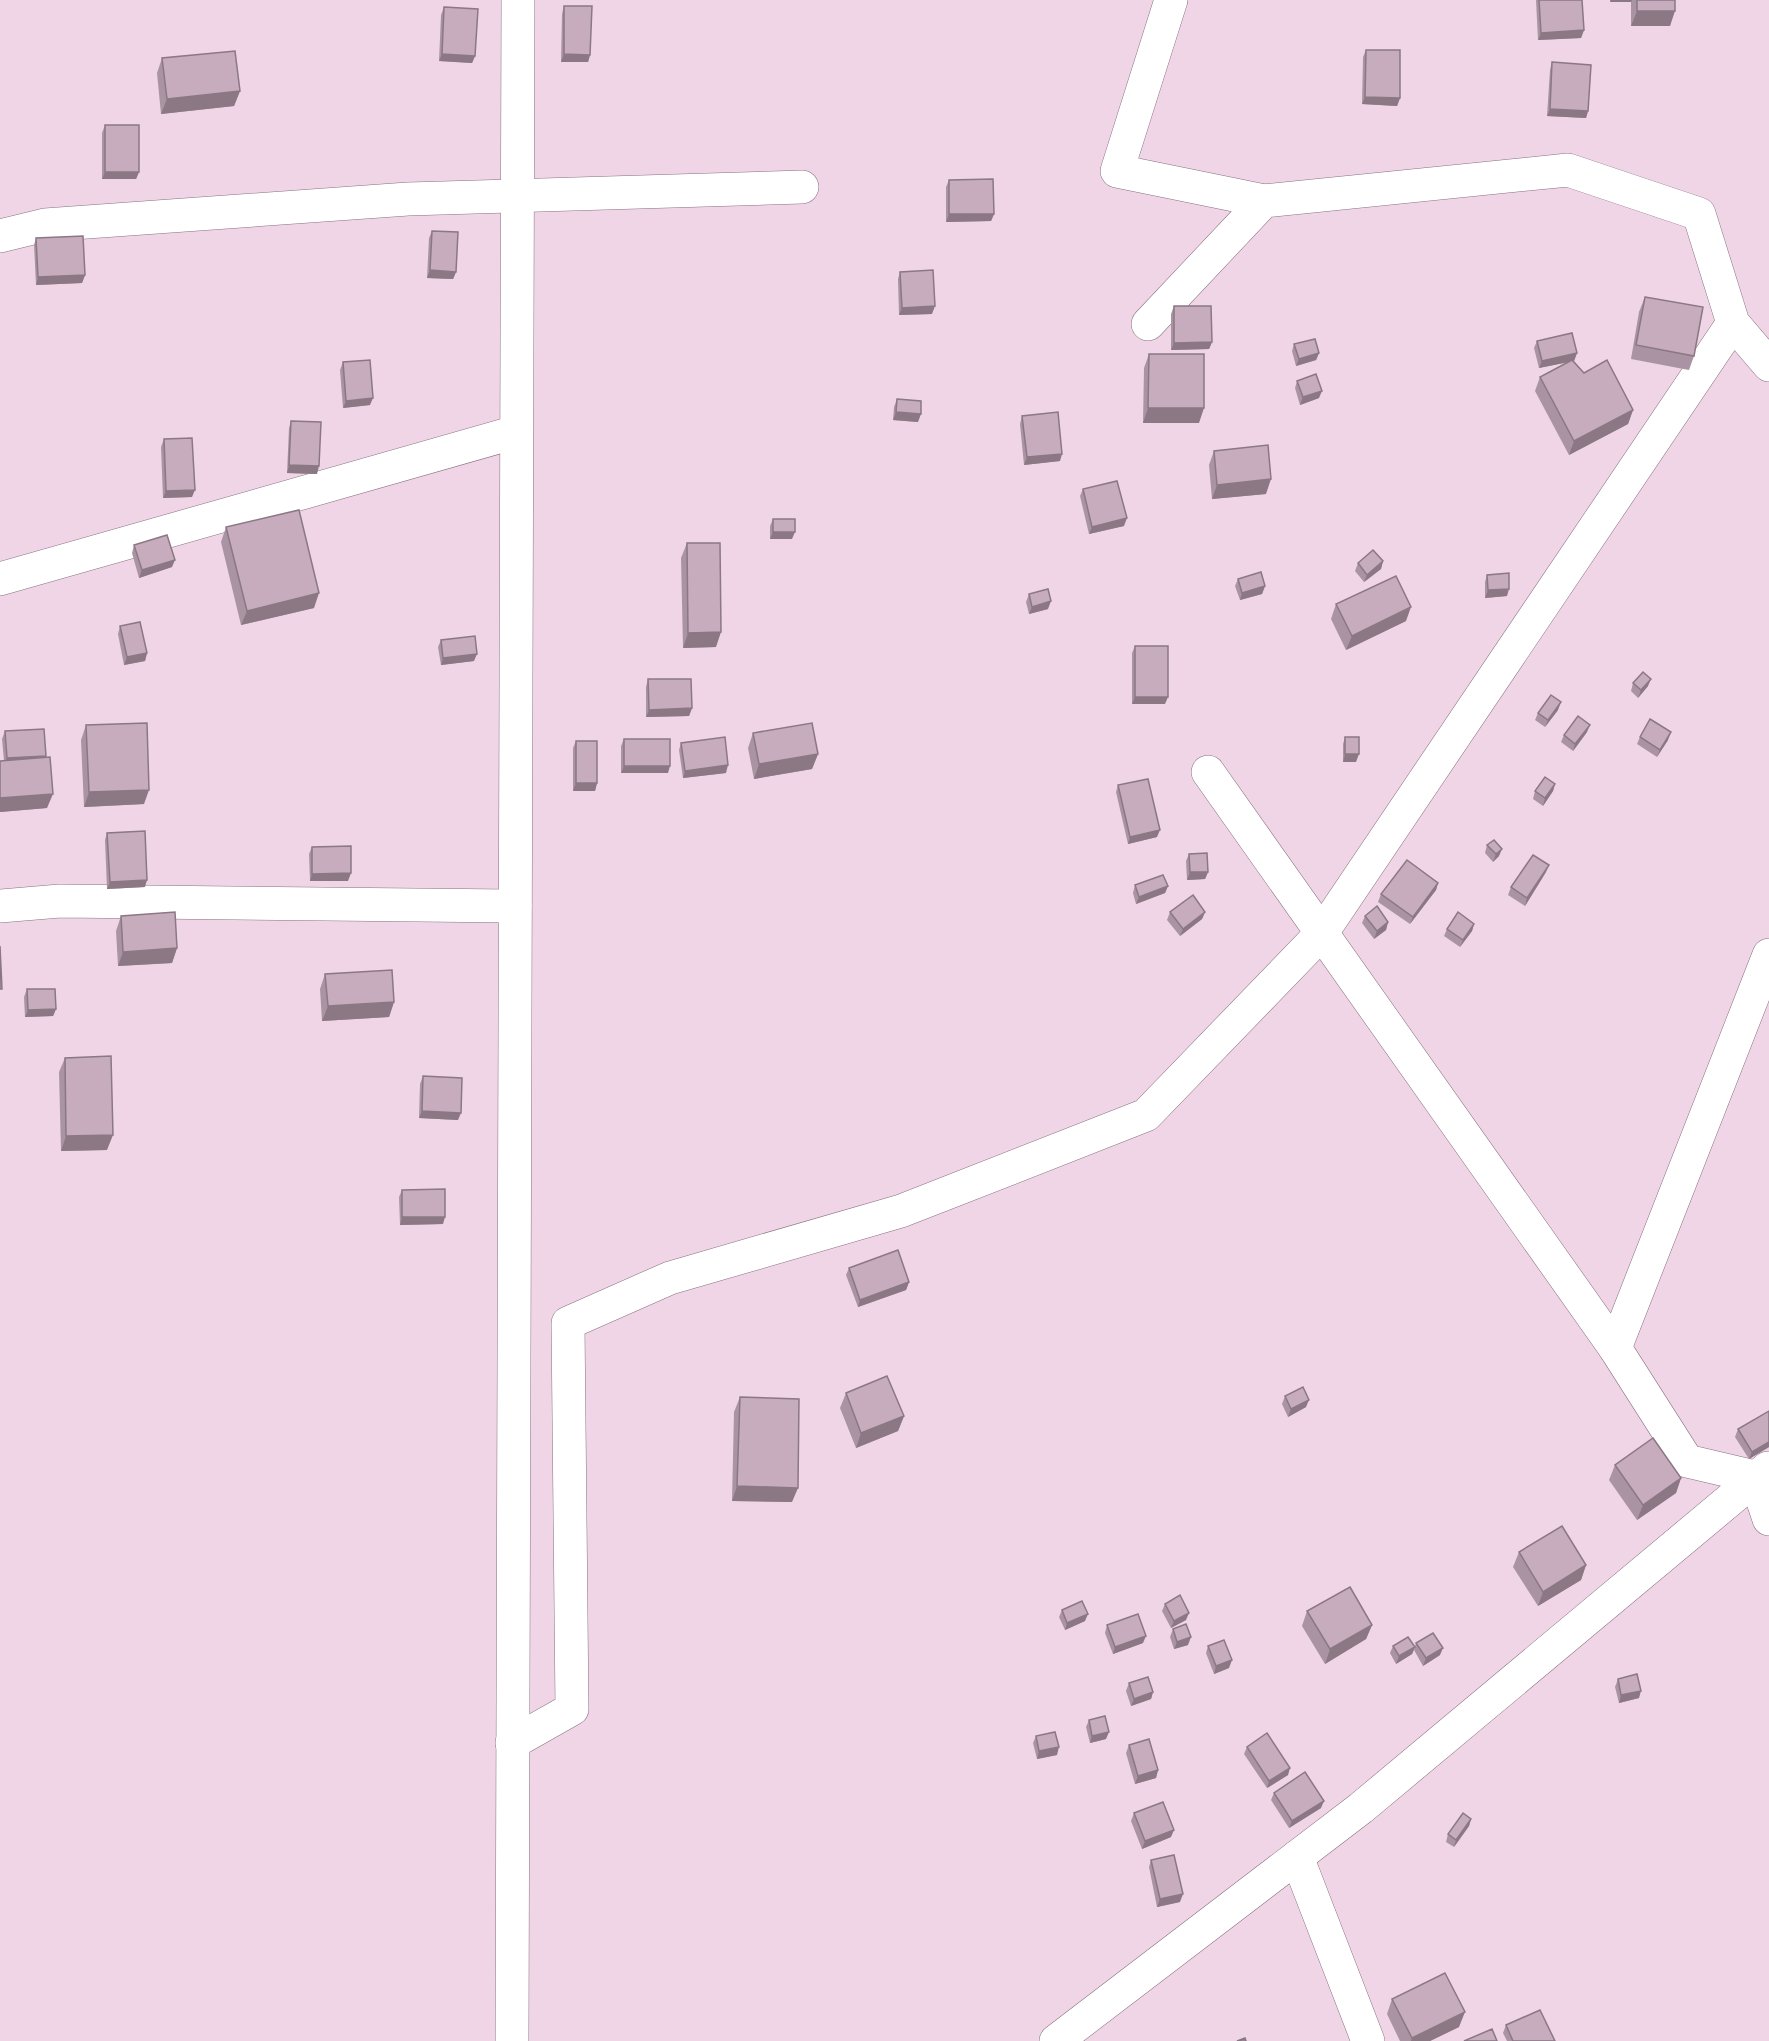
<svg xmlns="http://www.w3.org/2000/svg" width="1769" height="2041" font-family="Inter,sans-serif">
<rect width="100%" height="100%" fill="#f0d5e6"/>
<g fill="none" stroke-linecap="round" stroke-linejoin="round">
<defs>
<g id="street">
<polyline points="1171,0 1117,171 1264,201"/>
<polyline points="0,236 45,225 408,199 802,187"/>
<polyline points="1148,324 1264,201 1568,170 1699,214 1733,323 1769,365"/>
<polyline points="0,579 516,432"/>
<polyline points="1208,772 1615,1348 1687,1461 1755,1477 1769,1519"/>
<polyline points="0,906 60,901 515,906"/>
<polyline points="1615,1348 1769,955"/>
<polyline points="512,1743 572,1709 568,1323 670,1278 901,1211 1146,1115 1321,934 1733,323"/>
<polyline points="1297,1857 1368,2041"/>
<polyline points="1056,2041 1361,1808 1768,1468"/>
</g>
<polyline id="secondary" points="512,2041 518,0"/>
</defs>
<use href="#street" stroke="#887180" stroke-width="34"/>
<use href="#secondary" stroke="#887180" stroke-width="34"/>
<use href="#street" stroke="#fff" stroke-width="33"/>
<use href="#secondary" stroke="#fff" stroke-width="33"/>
</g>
<g fill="#aa94a3">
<polygon points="1536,0 1582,0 1584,30 1581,38 1538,40"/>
<polygon points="1610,0 1675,0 1670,26 1631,26 1631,2 1610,2"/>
<polygon points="564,6 590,55 588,62 561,62 562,14"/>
<polygon points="444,7 475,56 472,63 439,61 441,15"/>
<polygon points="1366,50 1400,98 1397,106 1362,104 1363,57"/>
<polygon points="162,58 240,91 234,106 161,114 157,73"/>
<polygon points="1552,62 1588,111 1586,118 1547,116 1550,70"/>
<polygon points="105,125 139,172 136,179 102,179 102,133"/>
<polygon points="949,180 994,214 991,221 946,222 946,187"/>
<polygon points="432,231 456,272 453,279 427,278 429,238"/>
<polygon points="36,238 85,275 82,283 36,285 34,245"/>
<polygon points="900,272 932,314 899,315 898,279"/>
<polygon points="1645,297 1694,356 1689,370 1631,359 1639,312"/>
<polygon points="1174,306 1212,342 1209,349 1171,350 1171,314"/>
<polygon points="1537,341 1577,353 1574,361 1584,373 1633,410 1628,424 1569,455 1535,391 1540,377 1568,362 1539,368 1534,348"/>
<polygon points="1294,344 1319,353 1316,360 1296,366 1292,351"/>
<polygon points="1149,354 1199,423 1143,423 1144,368"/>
<polygon points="343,362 370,405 343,408 340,370"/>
<polygon points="1297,381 1319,398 1300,405 1295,388"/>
<polygon points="897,399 918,422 893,420 894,407"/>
<polygon points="1022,416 1060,461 1024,465 1020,424"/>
<polygon points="291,421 317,474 287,473 289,428"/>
<polygon points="164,439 192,497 163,498 161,447"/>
<polygon points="1214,451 1266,494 1212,499 1209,465"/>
<polygon points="1083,489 1124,526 1089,534 1080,496"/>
<polygon points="773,519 792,539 770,539 770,526"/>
<polygon points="226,527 314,608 241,625 221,542"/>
<polygon points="687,543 716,647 683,648 681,558"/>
<polygon points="134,545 172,567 139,578 132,553"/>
<polygon points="1383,561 1381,569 1364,582 1355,571 1358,563"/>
<polygon points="1487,575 1507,596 1485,598 1485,582"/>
<polygon points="1238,579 1265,586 1262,594 1240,600 1235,586"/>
<polygon points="1029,594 1048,609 1029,614 1026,602"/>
<polygon points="1336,604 1406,621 1346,650 1331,619"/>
<polygon points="120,626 147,653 145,661 124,665 118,634"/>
<polygon points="441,640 474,661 441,665 438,647"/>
<polygon points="1135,646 1165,704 1132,704 1132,653"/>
<polygon points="648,679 692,708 689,716 646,717 646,687"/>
<polygon points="1633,683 1648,686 1638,698 1631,691"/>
<polygon points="1558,710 1545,727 1535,720 1538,713"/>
<polygon points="86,725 144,804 84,807 81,740"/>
<polygon points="5,731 45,758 47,808 0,812 0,761 4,761 2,739"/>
<polygon points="1587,732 1573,751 1561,742 1564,735"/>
<polygon points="753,733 818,754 812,769 754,779 748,748"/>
<polygon points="1345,737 1356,762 1343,762 1343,744"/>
<polygon points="1640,737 1668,740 1657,757 1637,744"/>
<polygon points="624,739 668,773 621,773 621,746"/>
<polygon points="576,741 597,783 595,791 573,791 573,748"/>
<polygon points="681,743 726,773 683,778 679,750"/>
<polygon points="1555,784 1553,791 1543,806 1533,799 1535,791"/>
<polygon points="1118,785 1157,837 1128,844 1116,792"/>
<polygon points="107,833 145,887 107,889 105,840"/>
<polygon points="1487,845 1499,856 1493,862 1485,853"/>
<polygon points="312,847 348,881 310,881 309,854"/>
<polygon points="1189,854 1208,872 1205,879 1187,880 1186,861"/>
<polygon points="1546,872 1525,906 1508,895 1511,887"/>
<polygon points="1438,883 1436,890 1410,924 1378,902 1381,894"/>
<polygon points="1135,885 1168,886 1165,893 1136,904 1133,893"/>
<polygon points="1170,912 1205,912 1202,919 1180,936 1167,920"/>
<polygon points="121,916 177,948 172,963 118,966 116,931"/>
<polygon points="1365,916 1388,922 1386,930 1374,939 1362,923"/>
<polygon points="1474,924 1472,931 1460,947 1444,936 1447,929"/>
<polygon points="325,974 394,1002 389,1017 322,1021 320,989"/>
<polygon points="27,989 56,1009 53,1016 25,1017 24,997"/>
<polygon points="65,1058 107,1150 61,1151 59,1072"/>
<polygon points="423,1076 458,1120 419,1118 420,1084"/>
<polygon points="402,1190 443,1224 400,1225 399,1197"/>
<polygon points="849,1268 909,1282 906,1290 858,1307 846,1275"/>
<polygon points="846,1393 904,1416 898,1431 856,1448 840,1408"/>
<polygon points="1285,1396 1306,1407 1288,1417 1282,1404"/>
<polygon points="740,1397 792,1502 732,1501 734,1412"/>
<polygon points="1769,1411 1769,1447 1749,1459 1735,1437 1738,1429"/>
<polygon points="1615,1465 1681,1478 1676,1493 1637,1520 1609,1480"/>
<polygon points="1519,1552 1586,1565 1581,1580 1538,1606 1513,1567"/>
<polygon points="1165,1604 1186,1620 1171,1628 1162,1611"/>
<polygon points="1062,1610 1085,1621 1065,1630 1059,1617"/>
<polygon points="1307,1611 1372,1625 1366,1639 1325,1664 1302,1626"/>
<polygon points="1107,1625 1143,1643 1113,1654 1105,1633"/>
<polygon points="1173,1629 1188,1645 1174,1649 1170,1637"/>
<polygon points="1416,1643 1440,1655 1423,1666 1414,1650"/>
<polygon points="1208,1646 1229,1668 1214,1674 1206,1653"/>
<polygon points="1393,1646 1415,1647 1412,1654 1396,1664 1390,1653"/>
<polygon points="1618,1679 1639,1698 1619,1703 1615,1687"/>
<polygon points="1129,1683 1153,1692 1151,1699 1131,1706 1126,1691"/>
<polygon points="1089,1720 1106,1739 1090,1743 1086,1727"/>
<polygon points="1036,1736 1057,1755 1037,1759 1033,1743"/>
<polygon points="1129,1745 1158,1770 1156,1778 1135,1784 1126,1753"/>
<polygon points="1247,1747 1288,1775 1267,1788 1244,1754"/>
<polygon points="1274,1793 1321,1808 1289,1828 1271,1800"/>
<polygon points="1134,1813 1171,1837 1142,1849 1131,1821"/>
<polygon points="1471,1819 1469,1826 1454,1847 1446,1842 1448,1834"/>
<polygon points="1151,1860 1180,1902 1157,1907 1149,1867"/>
<polygon points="1392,1999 1459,2027 1430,2041 1400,2041 1387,2014"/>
<polygon points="1506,2025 1555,2041 1507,2041 1503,2033"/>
</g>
<g fill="#8b7884">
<polygon points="1611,0 1632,0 1631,2 1610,2"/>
<polygon points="1637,11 1675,11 1670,26 1631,26"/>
<polygon points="1584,30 1581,38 1538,40 1541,33"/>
<polygon points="442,54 475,56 472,63 439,61"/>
<polygon points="564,54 590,55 588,62 561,62"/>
<polygon points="240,91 234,106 161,114 167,99"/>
<polygon points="1365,97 1400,98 1397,106 1362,104"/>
<polygon points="1550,109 1588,111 1586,118 1547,116"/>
<polygon points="105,172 139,172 136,179 102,179"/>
<polygon points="949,214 994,214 991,221 946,222"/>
<polygon points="430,270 456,272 453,279 427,278"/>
<polygon points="85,275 82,283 36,285 38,277"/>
<polygon points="935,306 932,314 899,315 902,308"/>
<polygon points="1212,342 1209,349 1171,350 1174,343"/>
<polygon points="1319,353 1316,360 1296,366 1299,359"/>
<polygon points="1577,353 1574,361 1539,368 1542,361"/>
<polygon points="1322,391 1319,398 1300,405 1303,397"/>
<polygon points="373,398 370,405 343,408 346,401"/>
<polygon points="1148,408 1204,408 1199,423 1143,423"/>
<polygon points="1633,410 1628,424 1569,455 1574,441"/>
<polygon points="896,412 921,414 918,422 893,420"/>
<polygon points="1062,454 1060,461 1024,465 1027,457"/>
<polygon points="289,465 319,466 317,474 287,473"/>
<polygon points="1271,479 1266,494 1212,499 1217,485"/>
<polygon points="195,490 192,497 163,498 166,491"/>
<polygon points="1127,518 1124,526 1089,534 1092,527"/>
<polygon points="773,532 795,532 792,539 770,539"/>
<polygon points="175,560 172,567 139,578 142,570"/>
<polygon points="1383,561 1381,569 1364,582 1367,575"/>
<polygon points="1265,586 1262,594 1240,600 1242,593"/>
<polygon points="1509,589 1507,596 1485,598 1488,590"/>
<polygon points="319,593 314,608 241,625 247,611"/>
<polygon points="1051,601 1048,609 1029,614 1032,607"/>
<polygon points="1411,607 1406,621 1346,650 1352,636"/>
<polygon points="721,632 716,647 683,648 688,633"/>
<polygon points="147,653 145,661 124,665 127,657"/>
<polygon points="477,654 474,661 441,665 443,658"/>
<polygon points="1651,679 1648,686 1638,698 1641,690"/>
<polygon points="1135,697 1168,697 1165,704 1132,704"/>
<polygon points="1561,702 1558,710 1545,727 1548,720"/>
<polygon points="692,708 689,716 646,717 649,710"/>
<polygon points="1590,725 1587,732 1573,751 1575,744"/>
<polygon points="1671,732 1668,740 1657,757 1660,750"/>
<polygon points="818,754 812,769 754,779 759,764"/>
<polygon points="1345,754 1359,754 1356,762 1343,762"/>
<polygon points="46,756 43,763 4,766 7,758"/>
<polygon points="728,765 726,773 683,778 685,771"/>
<polygon points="624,766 670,766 668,773 621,773"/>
<polygon points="576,783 597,783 595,791 573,791"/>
<polygon points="1555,784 1553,791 1543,806 1545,798"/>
<polygon points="149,790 144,804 84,807 89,792"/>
<polygon points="53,794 47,808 0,812 0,798"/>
<polygon points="1160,830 1157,837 1128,844 1130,837"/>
<polygon points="1502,849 1499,856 1493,862 1496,854"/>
<polygon points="1549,865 1546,872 1525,906 1527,898"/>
<polygon points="1190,872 1208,872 1205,879 1187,880"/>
<polygon points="351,873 348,881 310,881 312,874"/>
<polygon points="147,880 145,887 107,889 110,882"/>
<polygon points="1438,883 1436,890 1410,924 1413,917"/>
<polygon points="1168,886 1165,893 1136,904 1139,897"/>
<polygon points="1205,912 1202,919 1180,936 1183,929"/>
<polygon points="1388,922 1386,930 1374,939 1377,931"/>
<polygon points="1474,924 1472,931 1460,947 1463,940"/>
<polygon points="177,948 172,963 118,966 123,952"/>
<polygon points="394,1002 389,1017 322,1021 328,1006"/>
<polygon points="56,1009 53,1016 25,1017 28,1010"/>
<polygon points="422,1111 461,1113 458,1120 419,1118"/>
<polygon points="113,1135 107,1150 61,1151 66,1136"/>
<polygon points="402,1217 445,1217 443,1224 400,1225"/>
<polygon points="909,1282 906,1290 858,1307 860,1300"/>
<polygon points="1309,1400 1306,1407 1288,1417 1291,1409"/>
<polygon points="904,1416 898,1431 856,1448 861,1433"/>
<polygon points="1769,1442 1769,1447 1749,1459 1752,1452"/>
<polygon points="1681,1478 1676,1493 1637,1520 1643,1505"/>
<polygon points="737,1486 798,1488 792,1502 732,1501"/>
<polygon points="1586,1565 1581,1580 1538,1606 1543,1592"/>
<polygon points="1189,1613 1186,1620 1171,1628 1174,1621"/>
<polygon points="1088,1614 1085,1621 1065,1630 1067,1623"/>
<polygon points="1372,1625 1366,1639 1325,1664 1330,1649"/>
<polygon points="1146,1636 1143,1643 1113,1654 1115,1647"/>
<polygon points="1191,1637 1188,1645 1174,1649 1177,1642"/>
<polygon points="1415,1647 1412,1654 1396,1664 1399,1656"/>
<polygon points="1443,1648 1440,1655 1423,1666 1426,1658"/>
<polygon points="1232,1660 1229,1668 1214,1674 1216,1666"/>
<polygon points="1641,1691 1639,1698 1619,1703 1621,1695"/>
<polygon points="1153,1692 1151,1699 1131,1706 1134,1699"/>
<polygon points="1109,1732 1106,1739 1090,1743 1092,1736"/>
<polygon points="1059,1747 1057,1755 1037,1759 1039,1751"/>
<polygon points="1290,1768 1288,1775 1267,1788 1269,1781"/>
<polygon points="1158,1770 1156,1778 1135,1784 1138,1776"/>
<polygon points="1324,1801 1321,1808 1289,1828 1292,1821"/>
<polygon points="1471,1819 1469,1826 1454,1847 1456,1840"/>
<polygon points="1174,1830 1171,1837 1142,1849 1145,1841"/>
<polygon points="1183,1894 1180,1902 1157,1907 1160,1899"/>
<polygon points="1465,2012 1459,2027 1430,2041 1411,2041 1412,2038"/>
</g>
<g fill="#c6acbd" stroke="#8b7884" stroke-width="1.5">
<polygon points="1539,0 1582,0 1584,30 1541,33"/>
<rect x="1637" y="0" width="38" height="11"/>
<polygon points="564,6 592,6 590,55 564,54"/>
<polygon points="444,7 478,9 475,56 442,54"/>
<polygon points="1366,50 1400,50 1400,98 1365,97"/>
<polygon points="235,51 240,91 167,99 162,58"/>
<polygon points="1552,62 1591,65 1588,111 1550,109"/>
<rect x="105" y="125" width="34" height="47"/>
<polygon points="993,179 994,214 949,214 949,180"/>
<polygon points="432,231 458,232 456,272 430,270"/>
<polygon points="83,236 85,275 38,277 36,238"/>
<polygon points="933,270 935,306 902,308 900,272"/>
<polygon points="1645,297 1703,307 1694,356 1636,345"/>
<polygon points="1174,306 1211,306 1212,342 1174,343"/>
<polygon points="1572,333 1577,353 1542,361 1537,341"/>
<polygon points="1315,339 1319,353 1299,359 1294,344"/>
<polygon points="1149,354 1204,354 1204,408 1148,408"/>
<polygon points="370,360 373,398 346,401 343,362"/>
<polygon points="1572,360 1584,373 1607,360 1633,410 1574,441 1540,377"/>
<polygon points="1316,374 1322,391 1303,397 1297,381"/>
<polygon points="897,399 921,401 921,414 896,412"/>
<polygon points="1058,412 1062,454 1027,457 1022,416"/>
<polygon points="291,421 321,422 319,466 289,465"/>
<polygon points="192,438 195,490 166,491 164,439"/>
<polygon points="1268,445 1271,479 1217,485 1214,451"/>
<polygon points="1117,481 1127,518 1092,527 1083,489"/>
<polygon points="299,510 319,593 247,611 226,527"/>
<rect x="773" y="519" width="22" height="13"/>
<polygon points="167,535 175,560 142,570 134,545"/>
<polygon points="687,543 720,543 721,632 688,633"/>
<polygon points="1373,550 1383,561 1367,575 1358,563"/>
<polygon points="1261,572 1265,586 1242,593 1238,579"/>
<polygon points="1509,573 1509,589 1488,590 1487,575"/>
<polygon points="1396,576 1411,607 1352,636 1336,604"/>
<polygon points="1048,589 1051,601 1032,607 1029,594"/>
<polygon points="140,622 147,653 127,657 120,626"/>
<polygon points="475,636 477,654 443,658 441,640"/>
<rect x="1135" y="646" width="33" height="51"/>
<polygon points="1643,672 1651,679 1641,690 1633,683"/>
<polygon points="648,679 691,679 692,708 649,710"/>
<polygon points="1551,695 1561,702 1548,720 1538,713"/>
<polygon points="1578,716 1590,725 1575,744 1564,735"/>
<polygon points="1650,719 1671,732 1660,750 1640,737"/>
<polygon points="147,723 149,790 89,792 86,725"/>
<polygon points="812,723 818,754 759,764 753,733"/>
<polygon points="44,729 46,756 7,758 5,731"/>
<polygon points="725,737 728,765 685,771 681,743"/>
<rect x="1345" y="737" width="14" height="17"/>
<rect x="624" y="739" width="46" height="27"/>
<rect x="576" y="741" width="21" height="42"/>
<polygon points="50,757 53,794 0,798 0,761"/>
<polygon points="1545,777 1555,784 1545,798 1535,791"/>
<polygon points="1148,779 1160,830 1130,837 1118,785"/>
<polygon points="145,831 147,880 110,882 107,833"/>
<polygon points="1494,840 1502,849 1496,854 1487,845"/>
<polygon points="351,846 351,873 312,874 312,847"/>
<polygon points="1207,853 1208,872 1190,872 1189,854"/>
<polygon points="1533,855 1549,865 1527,898 1511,887"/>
<polygon points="1407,860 1438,883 1413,917 1381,894"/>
<polygon points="1163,875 1168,886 1139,897 1135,885"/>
<polygon points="1193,895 1205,912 1183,929 1170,912"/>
<polygon points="1377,906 1388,922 1377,931 1365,916"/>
<polygon points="175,912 177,948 123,952 121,916"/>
<polygon points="1458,912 1474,924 1463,940 1447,929"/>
<polygon points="0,946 2,989 0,989"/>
<polygon points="392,970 394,1002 328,1006 325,974"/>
<polygon points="27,989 55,989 56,1009 28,1010"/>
<polygon points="111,1056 113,1135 66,1136 65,1058"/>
<polygon points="423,1076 462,1078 461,1113 422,1111"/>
<polygon points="445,1189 445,1217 402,1217 402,1190"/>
<polygon points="898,1250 909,1282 860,1300 849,1268"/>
<polygon points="887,1376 904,1416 861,1433 846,1393"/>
<polygon points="1303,1387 1309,1400 1291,1409 1285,1396"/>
<polygon points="740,1397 799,1399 798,1488 737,1486"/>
<polygon points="1769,1411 1769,1442 1752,1452 1738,1429"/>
<polygon points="1653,1438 1681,1478 1643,1505 1615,1465"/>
<polygon points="1562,1526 1586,1565 1543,1592 1519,1552"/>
<polygon points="1350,1587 1372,1625 1330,1649 1307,1611"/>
<polygon points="1180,1595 1189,1613 1174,1621 1165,1604"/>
<polygon points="1082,1601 1088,1614 1067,1623 1062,1610"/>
<polygon points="1138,1614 1146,1636 1115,1647 1107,1625"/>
<polygon points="1186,1624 1191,1637 1177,1642 1173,1629"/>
<polygon points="1433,1633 1443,1648 1426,1658 1416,1643"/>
<polygon points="1408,1637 1415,1647 1399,1656 1393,1646"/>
<polygon points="1224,1640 1232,1660 1216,1666 1208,1646"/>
<polygon points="1637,1674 1641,1691 1621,1695 1618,1679"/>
<polygon points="1148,1677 1153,1692 1134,1699 1129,1683"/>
<polygon points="1105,1716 1109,1732 1092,1736 1089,1720"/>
<polygon points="1055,1732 1059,1747 1039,1751 1036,1736"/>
<polygon points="1267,1733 1290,1768 1269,1781 1247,1747"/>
<polygon points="1149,1739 1158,1770 1138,1776 1129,1745"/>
<polygon points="1305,1772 1324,1801 1292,1821 1274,1793"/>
<polygon points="1163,1802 1174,1830 1145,1841 1134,1813"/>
<polygon points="1463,1813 1471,1819 1456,1840 1448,1834"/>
<polygon points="1174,1855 1183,1894 1160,1899 1151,1860"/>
<polygon points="1445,1973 1465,2012 1412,2038 1392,1999"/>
<polygon points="1540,2010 1555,2041 1513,2041 1506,2025"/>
<polygon points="1492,2029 1497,2041 1464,2041"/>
<polygon points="1245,2038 1246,2041 1237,2041"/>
</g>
</svg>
